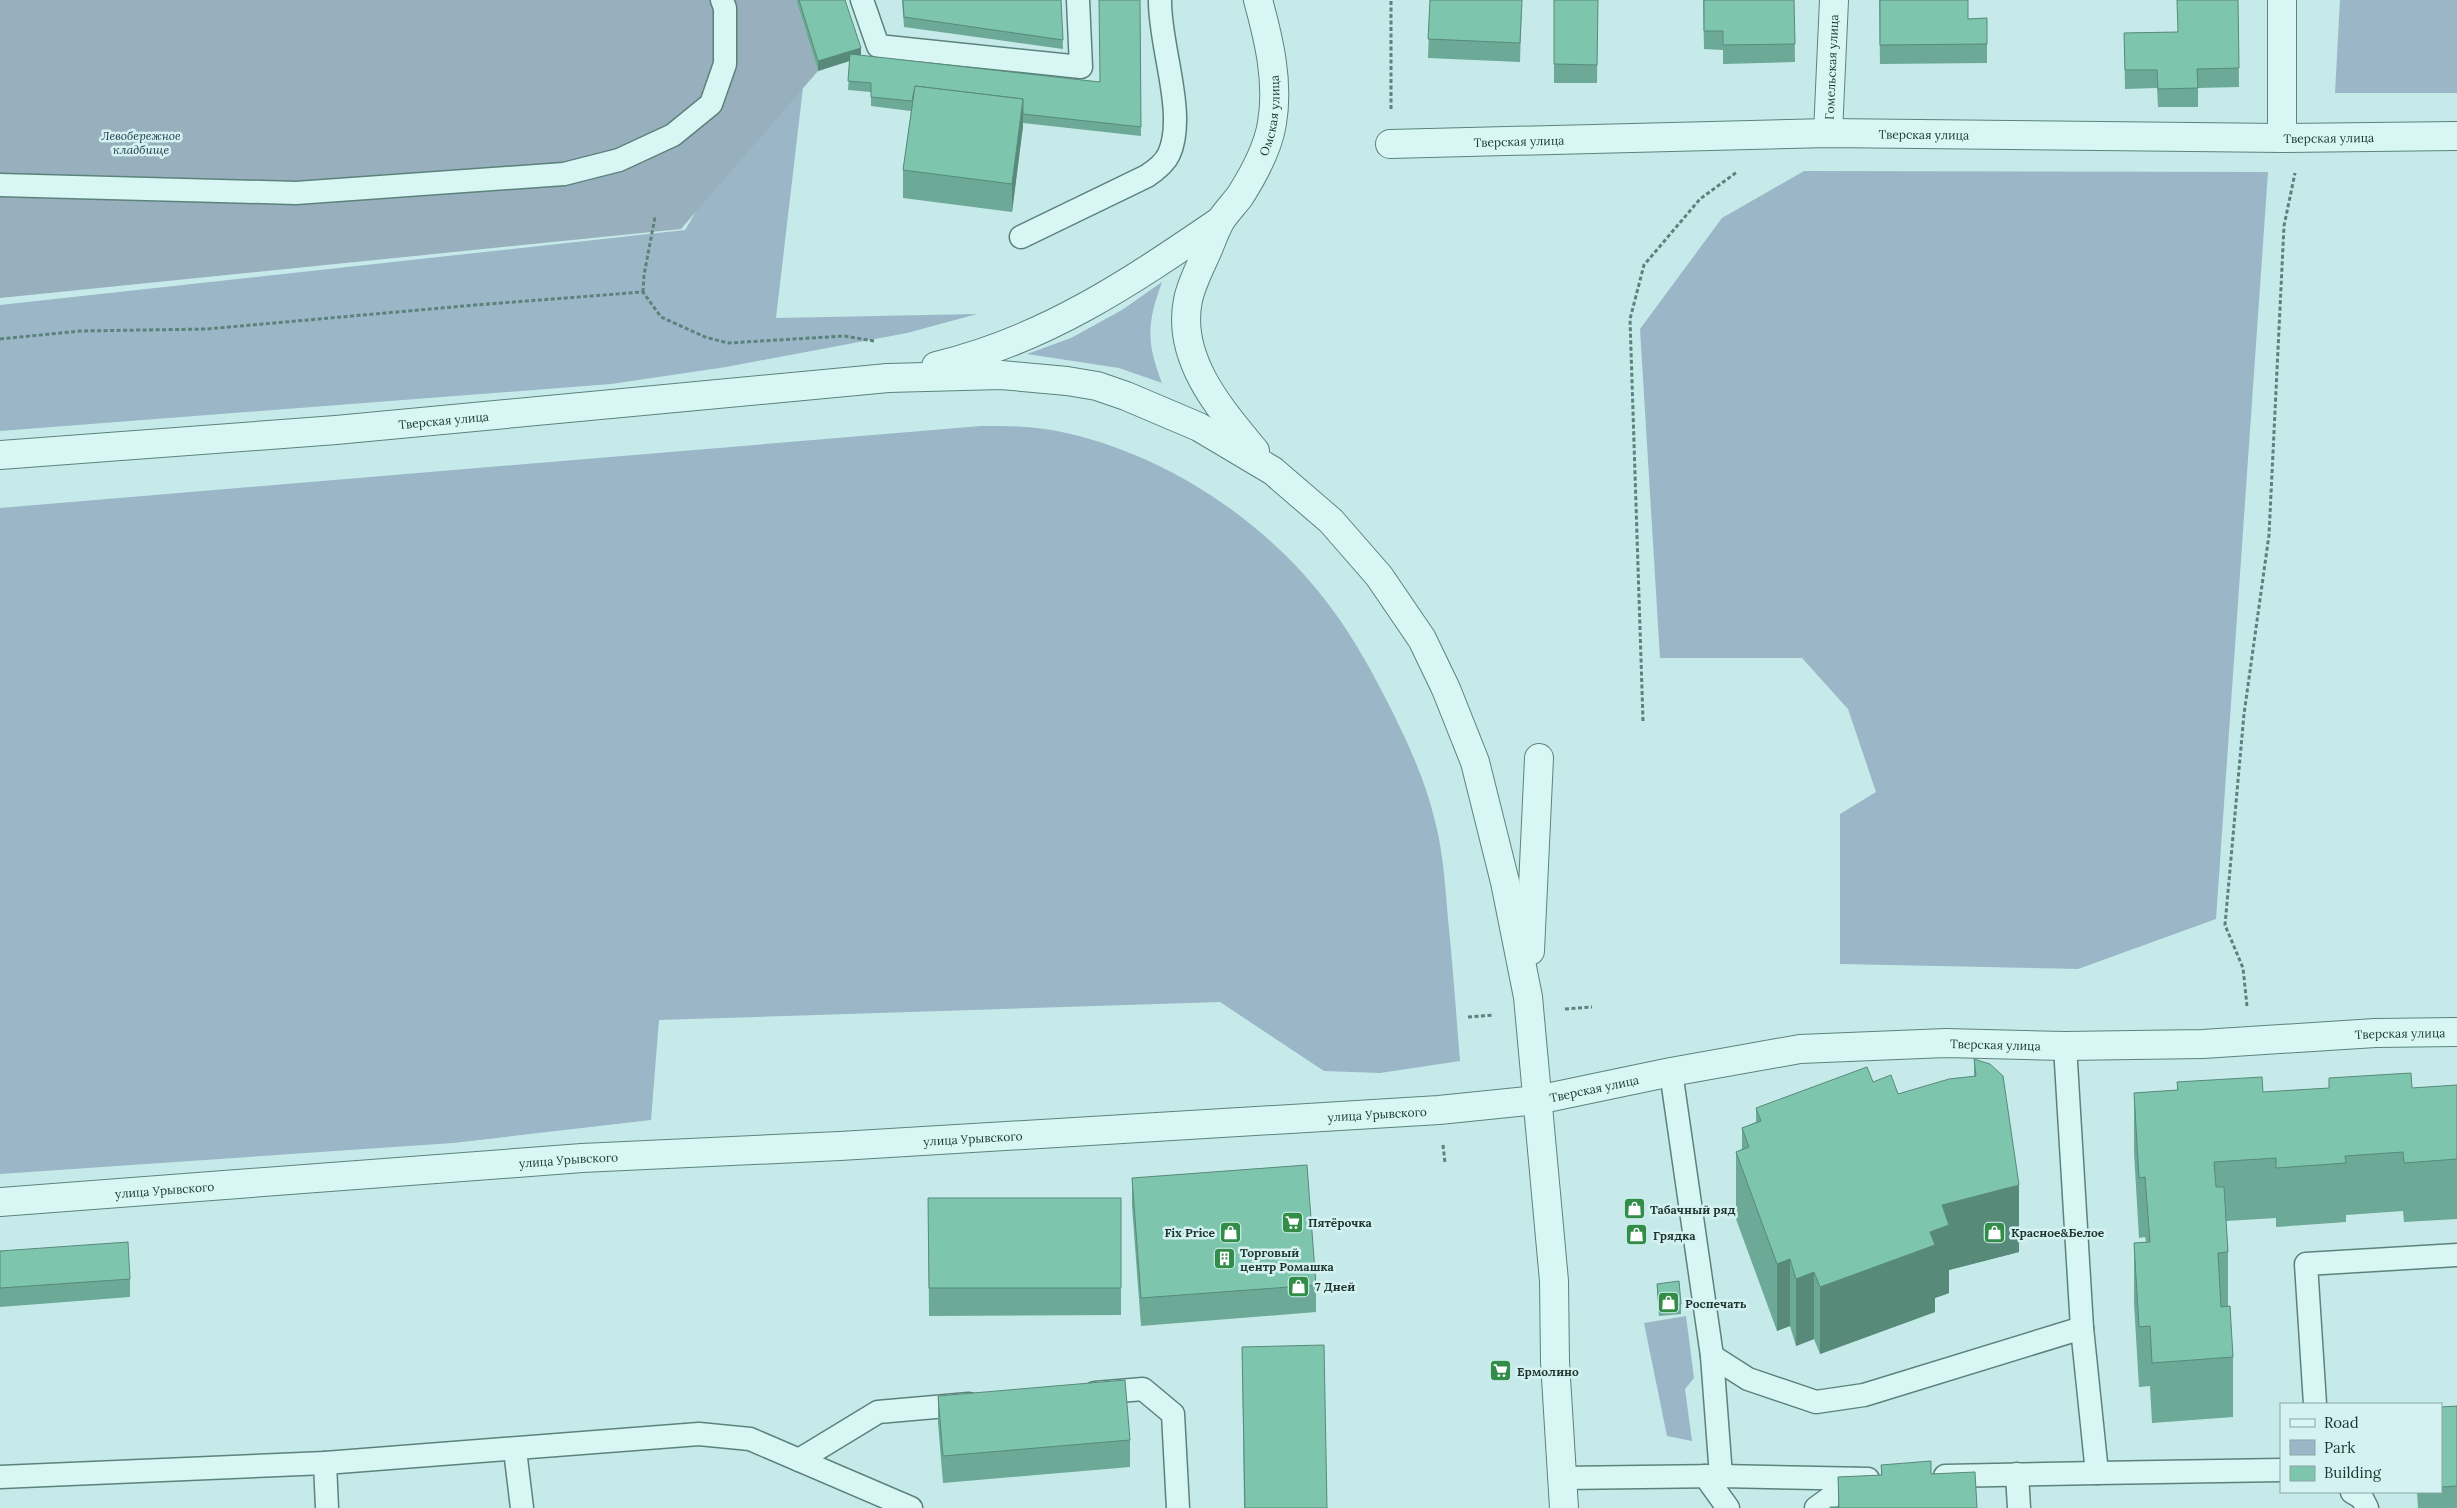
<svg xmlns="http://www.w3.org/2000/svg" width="2457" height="1508" font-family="Lora,serif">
<rect width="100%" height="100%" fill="#c5eae9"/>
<g fill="#9ab6c7">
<polygon points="2340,0 2457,0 2457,93 2335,93"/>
<polygon points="804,79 776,318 977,314 907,333 726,367 611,384 0,431 0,305 685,230 759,106"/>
<polygon points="1804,171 2268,172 2216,919 2078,969 1840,964 1840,814 1876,792 1848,709 1802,658 1660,658 1640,329 1722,218"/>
<path d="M1162,282C1147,323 1146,341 1162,383L1119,368L1027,354L1071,338L1122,310Z"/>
<path d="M981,426C1006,426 1032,426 1057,431C1163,452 1268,521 1332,609C1355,640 1374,675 1391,709C1408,743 1425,780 1434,817C1443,850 1445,884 1448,919C1453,966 1456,1014 1460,1061L1380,1073L1324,1071L1220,1002L659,1020L651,1120L453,1143L0,1174V508Z"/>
<polygon points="1686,1316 1694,1378 1685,1389 1692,1441 1667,1436 1644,1323"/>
</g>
<polygon fill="#98afbd" points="0,0 796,0 818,71 681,229 0,298"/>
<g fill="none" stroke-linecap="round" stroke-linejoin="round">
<defs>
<g id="service">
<polyline points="862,0 878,46 1081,67 1078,0"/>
<polyline points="0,185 296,193 564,174 619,160 673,135 711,104 725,64 725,8 722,0"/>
<path d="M1021,237L1147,176C1156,170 1165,163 1169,154C1187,114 1159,45 1160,0"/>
<polyline points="2065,1046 2082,1328 2097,1473 2281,1470"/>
<polyline points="1671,1072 1712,1356 1721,1476"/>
<polyline points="1712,1356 1748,1379 1816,1402 1864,1395 2082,1328"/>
<polyline points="1095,1393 1143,1389 1173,1414 1178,1508"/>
<polyline points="2315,1404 2306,1264 2457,1255"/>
<polyline points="515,1450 522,1508"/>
<polyline points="799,1460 878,1412 969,1404"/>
<polyline points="325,1463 327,1508"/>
<polyline points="2017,1474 2019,1508"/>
<polyline points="1705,1476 1728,1508"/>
<polyline points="1945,1476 2097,1473"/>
<polyline points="0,1477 325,1463 699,1434 750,1439 911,1508"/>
<polyline points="1562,1478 1721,1476 1868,1479"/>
<polyline points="2352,1492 2362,1498 2367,1508"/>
<polyline points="1816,1508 1856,1479"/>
</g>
<g id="minor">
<polyline points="2282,0 2282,138"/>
<path id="s1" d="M1828,133L1834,0"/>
<path id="s2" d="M1390,144L1828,133L2282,138L2457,136"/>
<path d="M936,366C1045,340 1129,283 1220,221"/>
<polyline points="888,378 1001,375 1067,381 1097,386 1126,396 1199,427 1273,471 1331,521 1379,576 1422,639 1446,689 1475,762 1505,882 1528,997 1554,1281 1555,1362 1564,1508"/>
<path id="s3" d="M1255,451C1221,410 1176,359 1188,300C1191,285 1199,269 1206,254C1211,243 1215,230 1221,220C1227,211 1234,204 1240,196C1254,174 1268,149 1272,123C1279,82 1269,40 1258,0"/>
<polyline points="1530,951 1539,758"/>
<path id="s4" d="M0,1202L582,1158L840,1146L1439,1110L1537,1100L1671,1072L1800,1049L1946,1043L2065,1046L2203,1044L2375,1033L2457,1032"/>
</g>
<g id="tertiary">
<path id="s5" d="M0,455L336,430L888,378"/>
</g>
</defs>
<use href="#service" stroke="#5c837b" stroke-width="25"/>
<use href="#minor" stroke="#5c837b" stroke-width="30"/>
<use href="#tertiary" stroke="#5c837b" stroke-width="30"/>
<g stroke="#5c837b" stroke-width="3" stroke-dasharray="4 2.5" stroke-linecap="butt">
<polyline points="1391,109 1391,0"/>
<polyline points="643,292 644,275 655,217"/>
<polyline points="0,339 80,331 207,329 475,305 643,292 661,317 705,337 728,343 844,336 874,341"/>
<polyline points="1643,721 1630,319 1644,265 1700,199 1737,172"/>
<polyline points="2247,1006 2243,968 2225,925 2244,714 2269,535 2284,226 2295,173"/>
<polyline points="1565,1009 1592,1007"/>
<polyline points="1468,1017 1494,1015"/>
<polyline points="1443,1145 1445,1163"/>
</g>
<use href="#service" stroke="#d7f6f4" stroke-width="22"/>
<use href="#minor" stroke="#d7f6f4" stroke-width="28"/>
<use href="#tertiary" stroke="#d7f6f4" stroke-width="28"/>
</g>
<g fill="#6ca996">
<polygon points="796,0 845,0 861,56 1099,82 1140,0 1141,136 1023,123 1012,212 903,198 903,170 911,111 871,106 871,92 848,90 850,61 818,71"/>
<polygon points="902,0 1061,0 1063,49 904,27"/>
<polygon points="1430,0 1522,0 1520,62 1428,58"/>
<polygon points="1554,0 1598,0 1597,83 1554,83"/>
<polygon points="1703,0 1794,0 1795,62 1723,64 1723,50 1704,49"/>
<polygon points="1879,0 1968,19 1987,18 1987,63 1880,64"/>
<polygon points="2238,0 2239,87 2198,88 2198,107 2158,107 2157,88 2125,89 2124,33 2178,32"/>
<polygon points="1974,1059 2019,1252 1949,1270 1949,1293 1935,1298 1935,1312 1820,1354 1814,1339 1796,1346 1790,1326 1777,1331 1736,1219 1736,1152 1742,1149 1742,1128 1756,1122 1756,1108 1873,1082 1898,1094 1974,1077"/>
<polygon points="2329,1078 2412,1088 2457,1085 2457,1219 2404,1222 2403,1211 2346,1215 2346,1222 2276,1227 2276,1218 2226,1221 2228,1252 2228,1306 2233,1357 2233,1417 2152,1423 2150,1386 2139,1387 2134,1303 2134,1243 2146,1242 2145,1237 2139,1238 2134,1152 2134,1093 2177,1090 2177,1082 2263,1092 2329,1088"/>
<polygon points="1132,1178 1316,1285 1316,1312 1141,1326 1132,1206"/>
<polygon points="928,1198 1121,1198 1121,1315 929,1316"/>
<polygon points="0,1251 130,1279 130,1297 0,1307"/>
<polygon points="1657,1284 1681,1304 1681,1314 1659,1316 1657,1293"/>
<polygon points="1242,1347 1327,1508 1244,1508"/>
<polygon points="938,1396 1130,1440 1130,1467 943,1483 938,1423"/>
<polygon points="2457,1406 2457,1508 2418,1508 2417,1492 2441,1492 2441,1407"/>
<polygon points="1881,1465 1931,1474 1838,1507 1838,1477 1881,1475"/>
</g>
<g fill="#588a7a">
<polygon points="861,48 861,57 818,71 818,61"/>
<polygon points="1023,99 1023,127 1012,212 1012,184"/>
<polygon points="2019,1185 2019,1252 1949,1270 1949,1293 1935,1298 1935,1312 1820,1354 1820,1287 1930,1232 1942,1205"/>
<polygon points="1790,1259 1790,1326 1777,1331 1777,1264"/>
<polygon points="1814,1272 1814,1339 1796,1346 1796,1279"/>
</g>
<g fill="#7ec5ae" stroke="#588a7a">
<polygon points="799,0 845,0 861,48 818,61"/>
<polygon points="903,0 1061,0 1063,40 904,17"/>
<polygon points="1099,0 1140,0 1141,127 1023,114 1023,99 915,86 912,101 871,97 871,83 848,81 850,54 1100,82"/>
<polygon points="1430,0 1522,0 1520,43 1428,39"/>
<polygon points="1554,0 1598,0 1597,65 1554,64"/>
<polygon points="1704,0 1794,0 1795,44 1723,45 1723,31 1704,31"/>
<polygon points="1880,0 1968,0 1968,19 1987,18 1987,44 1880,45"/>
<polygon points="2177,0 2238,0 2239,68 2197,69 2198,88 2158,89 2157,70 2125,70 2124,33 2178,32"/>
<polygon points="915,86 1023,99 1012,184 903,170"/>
<polygon points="1974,1059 1990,1064 2003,1076 2019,1185 1942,1205 1949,1225 1930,1232 1935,1245 1820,1287 1814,1272 1796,1279 1790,1259 1777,1264 1736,1152 1749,1147 1742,1128 1761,1121 1756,1108 1867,1067 1873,1082 1891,1075 1898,1094 1949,1079 1976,1076"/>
<polygon points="2411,1073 2412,1088 2457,1085 2457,1159 2404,1163 2403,1152 2345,1156 2346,1163 2276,1168 2276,1158 2214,1162 2216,1187 2224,1187 2228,1252 2218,1253 2221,1307 2230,1306 2233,1357 2152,1363 2150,1326 2139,1327 2134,1243 2150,1242 2145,1177 2139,1178 2134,1093 2178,1090 2177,1082 2262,1077 2263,1092 2329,1088 2329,1078"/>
<polygon points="1307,1165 1316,1285 1141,1298 1132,1178"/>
<polygon points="928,1198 1121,1198 1121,1288 929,1288"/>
<polygon points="128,1242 130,1279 0,1288 0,1251"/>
<polygon points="1679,1281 1681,1304 1659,1307 1657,1284"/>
<polygon points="1324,1345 1327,1508 1245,1508 1242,1347"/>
<polygon points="1125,1380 1130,1440 943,1456 938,1396"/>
<polygon points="2457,1406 2457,1486 2441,1487 2441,1407"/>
<polygon points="1931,1461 1931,1474 1975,1472 1977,1508 1830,1508 1830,1507 1839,1507 1838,1477 1882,1475 1881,1465"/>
</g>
<defs>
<symbol id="shop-square" viewBox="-11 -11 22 22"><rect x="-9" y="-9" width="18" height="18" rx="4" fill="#328d48" stroke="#d4f2f1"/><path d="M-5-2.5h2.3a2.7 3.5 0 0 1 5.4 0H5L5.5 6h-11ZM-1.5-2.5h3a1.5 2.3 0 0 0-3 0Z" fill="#fff"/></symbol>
<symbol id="supermarket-square" viewBox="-11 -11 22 22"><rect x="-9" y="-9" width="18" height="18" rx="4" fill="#328d48" stroke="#d4f2f1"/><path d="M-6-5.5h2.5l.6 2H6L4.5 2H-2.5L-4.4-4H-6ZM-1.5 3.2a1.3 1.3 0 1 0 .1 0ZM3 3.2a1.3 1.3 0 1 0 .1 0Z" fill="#fff"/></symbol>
<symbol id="building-square" viewBox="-11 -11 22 22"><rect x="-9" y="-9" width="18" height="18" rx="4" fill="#328d48" stroke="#d4f2f1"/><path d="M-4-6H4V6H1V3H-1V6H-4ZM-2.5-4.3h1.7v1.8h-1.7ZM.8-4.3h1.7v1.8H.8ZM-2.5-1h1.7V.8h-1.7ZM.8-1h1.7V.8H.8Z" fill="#fff"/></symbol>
</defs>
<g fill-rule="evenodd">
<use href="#shop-square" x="1622" y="1196" width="25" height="25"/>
<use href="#supermarket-square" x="1280" y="1210" width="25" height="25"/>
<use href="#shop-square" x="1218" y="1220" width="25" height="25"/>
<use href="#shop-square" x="1982" y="1220" width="25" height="25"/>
<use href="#shop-square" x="1624" y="1222" width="25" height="25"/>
<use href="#building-square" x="1212" y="1246" width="25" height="25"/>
<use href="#shop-square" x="1286" y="1274" width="25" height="25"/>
<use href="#shop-square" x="1656" y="1290" width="25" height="25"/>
<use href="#supermarket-square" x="1488" y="1358" width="25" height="25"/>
</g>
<g text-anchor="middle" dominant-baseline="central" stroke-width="5" stroke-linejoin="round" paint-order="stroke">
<g font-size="12" fill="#1f352f" stroke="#d4f2f1">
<text stroke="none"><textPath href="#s1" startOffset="66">Гомельская улица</textPath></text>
<text stroke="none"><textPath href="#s3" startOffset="376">Омская улица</textPath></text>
<text stroke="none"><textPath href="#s2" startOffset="534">Тверская улица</textPath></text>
<text stroke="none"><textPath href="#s2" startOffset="939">Тверская улица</textPath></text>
<text stroke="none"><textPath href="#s2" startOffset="129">Тверская улица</textPath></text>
<text stroke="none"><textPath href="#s5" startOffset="445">Тверская улица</textPath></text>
<text stroke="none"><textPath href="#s4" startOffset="2409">Тверская улица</textPath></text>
<text stroke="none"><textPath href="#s4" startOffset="2004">Тверская улица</textPath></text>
<text stroke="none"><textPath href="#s4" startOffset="1599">Тверская улица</textPath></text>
<text stroke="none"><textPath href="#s4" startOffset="1380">улица Урывского</textPath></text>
<text stroke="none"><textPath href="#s4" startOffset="975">улица Урывского</textPath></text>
<text stroke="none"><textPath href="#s4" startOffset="570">улица Урывского</textPath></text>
<text stroke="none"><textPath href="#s4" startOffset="165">улица Урывского</textPath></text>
</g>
<g font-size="12" font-style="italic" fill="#273b4f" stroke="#d4f2f1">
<text x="141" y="135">Левобережное<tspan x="141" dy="14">кладбище</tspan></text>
</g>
<g font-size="12" font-weight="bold" fill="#1f352f" stroke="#d4f2f1" text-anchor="start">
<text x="1650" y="1209">Табачный ряд</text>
<text x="1308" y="1222">Пятёрочка</text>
<text x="1215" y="1232" text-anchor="end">Fix Price</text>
<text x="2011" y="1232">Красное&amp;Белое</text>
<text x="1653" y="1235">Грядка</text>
<text x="1240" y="1252">Торговый<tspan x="1240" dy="14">центр Ромашка</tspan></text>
<text x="1315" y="1286">7 Дней</text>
<text x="1685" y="1303">Роспечать</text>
<text x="1517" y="1371">Ермолино</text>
</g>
</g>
<rect x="2280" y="1403" width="162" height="90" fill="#d4f2f1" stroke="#8ca6a3"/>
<rect x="2290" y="1419" width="25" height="8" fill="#d7f6f4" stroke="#8ca6a3"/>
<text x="2324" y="1428" font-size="15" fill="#1f352f">Road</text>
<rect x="2290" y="1440" width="25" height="15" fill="#9ab6c7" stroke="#8ca6a3"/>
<text x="2324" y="1453" font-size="15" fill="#1f352f">Park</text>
<rect x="2290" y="1466" width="25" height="15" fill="#7ec5ae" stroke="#8ca6a3"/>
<text x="2324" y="1478" font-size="15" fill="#1f352f">Building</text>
</svg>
